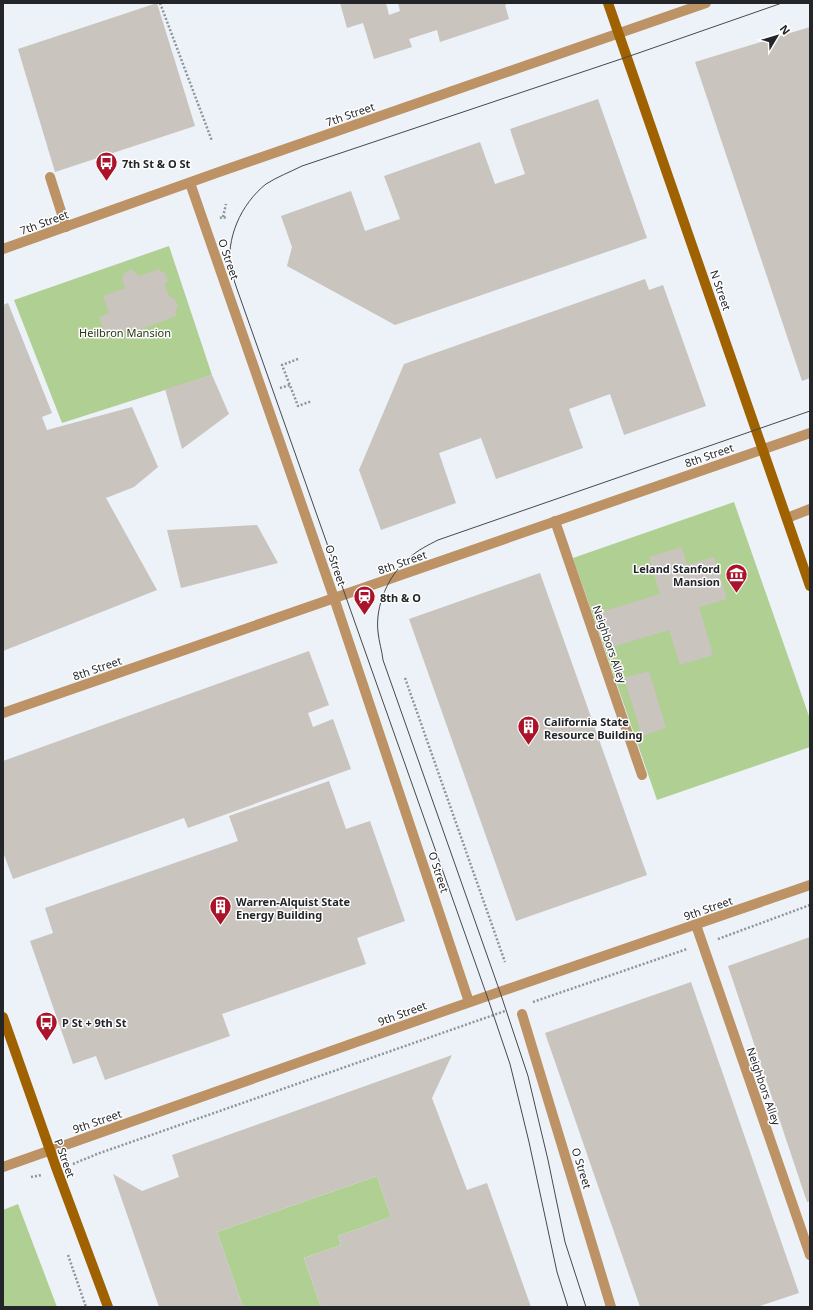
<svg xmlns="http://www.w3.org/2000/svg" width="813" height="1310" font-family="'Noto Sans',sans-serif">
<rect width="100%" height="100%" fill="#ecf2f7"/>
<g fill="#b0d093">
<polygon points="169,246 212,375 62,423 14,300"/>
<polygon points="734,502 810,719 810,747 657,800 573,558"/>
<polygon points="377,1176 391,1217 338,1236 341,1245 304,1258 321,1307 243,1307 217,1232"/>
<polygon points="18,1204 57,1307 3,1307 3,1210"/>
</g>
<g fill="#c9c4be">
<polygon points="157,3 195,126 55,172 18,49"/>
<polygon points="340,3 386,3 389,15 400,11 398,3 510,3 505,5 509,19 440,42 437,30 409,39 412,47 374,59 363,23 347,28"/>
<polygon points="810,27 810,378 802,381 695,62"/>
<polygon points="598,99 647,238 395,325 287,266 292,247 281,216 351,191 365,231 400,219 384,176 480,142 495,184 525,174 510,129"/>
<polygon points="132,269 139,276 159,269 160,271 165,273 168,281 165,284 169,296 175,299 178,307 175,312 176,316 136,331 135,328 117,335 115,330 105,334 99,317 109,313 103,296 125,288 122,278 125,273"/>
<polygon points="645,279 649,290 663,285 706,406 624,435 610,394 569,409 583,448 496,479 481,438 439,453 456,503 381,530 359,470 404,364"/>
<polygon points="8,303 52,413 42,417 47,430 132,407 158,467 134,487 106,498 157,590 3,651 3,305"/>
<polygon points="212,375 229,414 182,449 165,389"/>
<polygon points="257,525 278,563 181,588 167,530"/>
<polygon points="682,547 687,565 714,557 727,599 699,607 713,655 680,665 669,630 612,647 601,612 660,594 649,557"/>
<polygon points="540,573 647,875 516,921 409,619"/>
<polygon points="309,651 329,705 308,713 313,727 333,719 351,769 188,828 184,818 13,879 3,852 3,761"/>
<polygon points="649,671 666,728 642,736 624,678"/>
<polygon points="329,781 346,829 370,821 405,921 357,938 366,964 222,1014 230,1036 105,1080 96,1056 73,1064 30,941 53,933 45,908 238,841 229,816"/>
<polygon points="810,937 810,1201 807,1202 728,966"/>
<polygon points="691,982 799,1293 757,1307 640,1307 545,1033"/>
<polygon points="452,1055 432,1098 467,1190 487,1183 531,1307 321,1307 304,1258 341,1245 338,1236 391,1217 377,1176 217,1232 243,1307 159,1307 113,1174 142,1191 179,1177 172,1155"/>
</g>
<g fill="none" stroke-linecap="round" stroke-linejoin="round">
<g stroke="#8f9498" stroke-width="2.5" stroke-dasharray="2 2" stroke-linecap="butt">
<polyline points="160,3 212,141"/>
<polyline points="223,217 226,204"/>
<polyline points="220,218 223,217 227,218"/>
<polyline points="298,359 282,365 298,406 312,401"/>
<polyline points="280,388 290,385"/>
<polyline points="405,678 505,962"/>
<polyline points="718,939 810,905"/>
<polyline points="533,1002 687,949"/>
<polyline points="73,1164 97,1154 505,1011"/>
<polyline points="31,1177 42,1175"/>
<polyline points="68,1255 86,1307"/>
</g>
<g stroke="#bd9264" stroke-width="10">
<polyline points="50,177 66,227"/>
<polyline points="787,518 810,509"/>
<polyline points="555,521 642,775"/>
<polyline points="696,925 810,1255"/>
</g>
<polyline stroke="#bd9264" stroke-width="10" points="522,1014 611,1307"/>
<g stroke="#bd9264" stroke-width="10">
<polyline points="190,183 334,598 469,1002"/>
<polyline points="3,249 219,172 706,3"/>
<polyline points="3,713 810,433"/>
</g>
<polyline stroke="#bd9264" stroke-width="10" points="3,1167 450,1009 810,885"/>
<g stroke="#a06200" stroke-width="10">
<polyline points="608,3 810,586"/>
<polyline points="3,1017 57,1170 108,1307"/>
</g>
<g stroke="#46494c" stroke-width="1">
<path d="M568,1307L557,1272L529,1142L510,1064L487,996L237,289C235,283 233,277 231,271C225,239 241,204 266,184C277,177 290,172 302,166L627,57L782,3"/>
<path d="M586,1307L565,1242L548,1160L528,1076L500,992L383,660C382,651 379,642 378,632C375,606 388,575 409,558C418,550 428,545 438,540L810,411"/>
</g>
</g>
<defs>
<symbol id="bus-pin" viewBox="-11 -11 22 30"><path d="M0 17L-7.5 6A9.5 9.5 0 1 1 7.5 6Z" fill="#aa1329" stroke="#fefefe"/><path d="M-5-6H5V4H4V6H2V4H-2V6H-4V4H-5ZM-3.5-4V0h7V-4ZM-3.5 1.2v1.5H-2V1.2ZM2 1.2v1.5H3.5V1.2Z" fill="#fff"/></symbol>
<symbol id="museum-pin" viewBox="-11 -11 22 30"><path d="M0 17L-7.5 6A9.5 9.5 0 1 1 7.5 6Z" fill="#aa1329" stroke="#fefefe"/><path d="M0-6L6-3V-2H-6V-3ZM-5-1h2V3h-2ZM-1-1h2V3h-2ZM3-1h2V3H3ZM-6 4H6V6H-6Z" fill="#fff"/></symbol>
<symbol id="station-pin" viewBox="-11 -11 22 30"><path d="M0 17L-7.5 6A9.5 9.5 0 1 1 7.5 6Z" fill="#aa1329" stroke="#fefefe"/><path d="M-3-6H3Q5-6 5-4V2Q5 4 3 4L4.5 6H3L1.5 4h-3L-3 6H-4.5L-3 4Q-5 4-5 2V-4Q-5-6-3-6ZM-3.5-4v3h7v-3ZM-3.5 1v1.5H-2V1ZM2 1v1.5H3.5V1Z" fill="#fff"/></symbol>
<symbol id="building-pin" viewBox="-11 -11 22 30"><path d="M0 17L-7.5 6A9.5 9.5 0 1 1 7.5 6Z" fill="#aa1329" stroke="#fefefe"/><path d="M-4-6H4V6H1V3H-1V6H-4ZM-2.5-4.3h1.7v1.8h-1.7ZM.8-4.3h1.7v1.8H.8ZM-2.5-1h1.7V.8h-1.7ZM.8-1h1.7V.8H.8Z" fill="#fff"/></symbol>
</defs>
<g fill-rule="evenodd">
<use href="#bus-pin" x="94" y="150" width="25" height="34"/>
<use href="#museum-pin" x="724" y="562" width="25" height="34"/>
<use href="#station-pin" x="352" y="584" width="25" height="34"/>
<use href="#building-pin" x="516" y="714" width="25" height="34"/>
<use href="#building-pin" x="208" y="894" width="25" height="34"/>
<use href="#bus-pin" x="34" y="1010" width="25" height="34"/>
</g>
<g text-anchor="middle" dominant-baseline="central" stroke-width="3" stroke-linejoin="round" paint-order="stroke">
<g font-size="11" fill="#232528" stroke="#fefefe">
<text transform="translate(350 114) rotate(-19)">7th Street</text>
<text transform="translate(44 222) rotate(-20)">7th Street</text>
<text transform="translate(229 259) rotate(71)">O Street</text>
<text transform="translate(721 290) rotate(71)">N Street</text>
<text transform="translate(709 455) rotate(-19)">8th Street</text>
<text transform="translate(402 562) rotate(-19)">8th Street</text>
<text transform="translate(336 565) rotate(71)">O Street</text>
<text transform="translate(610 644) rotate(71)">Neighbors Alley</text>
<text transform="translate(97 668) rotate(-19)">8th Street</text>
<text transform="translate(439 872) rotate(72)">O Street</text>
<text transform="translate(708 908) rotate(-19)">9th Street</text>
<text transform="translate(402 1013) rotate(-20)">9th Street</text>
<text transform="translate(764 1086) rotate(71)">Neighbors Alley</text>
<text transform="translate(97 1121) rotate(-19)">9th Street</text>
<text transform="translate(65 1158) rotate(70)">P Street</text>
<text transform="translate(582 1168) rotate(73)">O Street</text>
</g>
<g font-size="11" font-weight="bold" fill="#232528" stroke="#fefefe" text-anchor="start">
<text x="122" y="163">7th St &amp; O St</text>
<text x="720" y="568" text-anchor="end">Leland Stanford<tspan x="720" dy="13">Mansion</tspan></text>
<text x="380" y="597">8th &amp; O</text>
<text x="544" y="721">California State<tspan x="544" dy="13">Resource Building</tspan></text>
<text x="236" y="901">Warren-Alquist State<tspan x="236" dy="13">Energy Building</tspan></text>
<text x="62" y="1022">P St + 9th St</text>
</g>
<g font-size="11" fill="#253513" stroke="#fefefe">
<text x="125" y="332">Heilbron Mansion</text>
</g>
</g>
<rect width="813" height="1310" fill="none" stroke="#232528" stroke-width="8"/>
<g transform="translate(777 36) rotate(52)" stroke="#fefefe" stroke-width="3" paint-order="stroke">
<path d="M0-3L7 15L0 10L-7 15Z" fill="#232528"/>
<text y="-6" font-size="11" font-weight="bold" text-anchor="middle" fill="#232528">N</text>
</g>
</svg>
